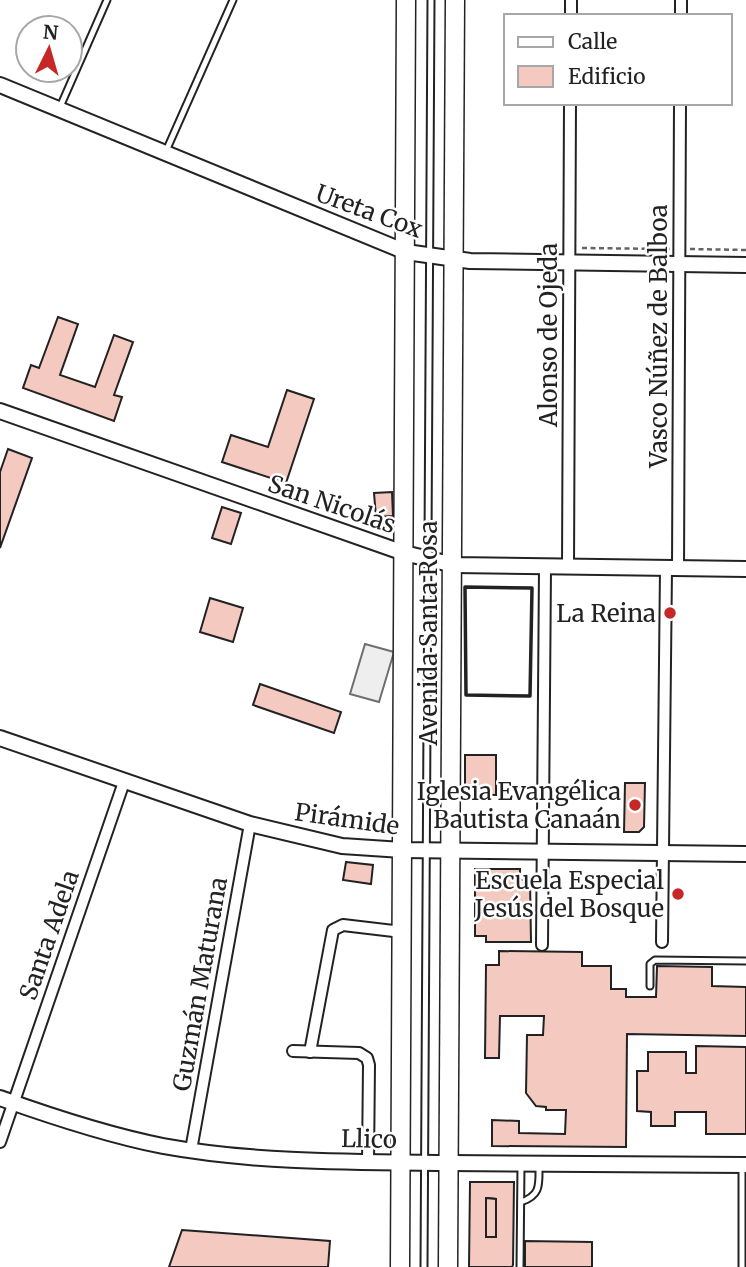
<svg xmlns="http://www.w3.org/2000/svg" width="746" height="1267" font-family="Merriweather,serif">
<rect width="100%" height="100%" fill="#fff"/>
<polygon fill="#eee" stroke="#6f6f6f" stroke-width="2" points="365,644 394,652 379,702 350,694"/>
<g fill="#f3c9c0" stroke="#222" stroke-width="2" fill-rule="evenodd">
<polygon points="58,317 78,324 60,375 95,387 114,335 133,342 114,395 122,397 114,421 23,388 31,365 39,368"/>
<polygon points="287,390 314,399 286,483 222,462 231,435 268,447"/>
<polygon points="8,449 32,458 0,548 0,472"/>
<polygon points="392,492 393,516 376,517 374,493"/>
<polygon points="222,507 241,513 231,544 212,538"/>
<polygon points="210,598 243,608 233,642 200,632"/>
<polygon points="260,684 341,712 334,733 253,705"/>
<polygon points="465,755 496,755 496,795 465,794"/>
<polygon points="625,783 645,783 644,827 639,832 624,832"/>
<polygon points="346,862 373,865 371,884 343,880"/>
<polygon points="475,869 520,869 520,880 530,880 531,942 486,942 486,936 475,936"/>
<polygon points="499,951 582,952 582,966 611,966 611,989 626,989 626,997 656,997 657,966 712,967 712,986 746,987 746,1036 627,1034 626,1147 492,1146 492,1120 519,1121 519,1133 565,1134 566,1110 546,1110 546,1107 536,1106 526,1093 527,1035 543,1035 544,1016 500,1016 499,1058 485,1058 486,965 499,965"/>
<polygon points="696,1046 746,1047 746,1134 706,1134 706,1112 675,1112 675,1126 651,1126 651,1112 637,1111 637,1071 648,1071 648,1052 686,1052 686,1073 696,1073"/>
<path d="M470,1182H514L513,1265L512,1267H469ZM486,1198L496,1199V1237H486Z"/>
<polygon points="486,1198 496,1199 496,1237 486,1237"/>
<polygon points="182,1230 330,1241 328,1267 169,1267"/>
<polygon points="525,1241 592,1242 592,1267 525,1267"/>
</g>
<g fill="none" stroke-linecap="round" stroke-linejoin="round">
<defs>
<g id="service">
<polyline points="60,107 107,0"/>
<polyline points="166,151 233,0"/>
<polyline points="650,986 650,964 655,960 746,961"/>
<path d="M521,1202C541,1195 539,1185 539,1166"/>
<polyline points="424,1267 431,0"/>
<polyline points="520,1267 521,1165"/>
<polyline points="742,1267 742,1165"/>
</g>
<g id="minor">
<polyline points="571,16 571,0"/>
<polyline points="681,16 681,0"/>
<polyline points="568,568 570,103"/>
<polyline points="678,569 680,103"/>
<polyline points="662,942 666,569"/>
<polyline points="542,945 545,568"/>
<polyline points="293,1051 359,1053 367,1058 369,1065 368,1162"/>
<polyline points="310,1052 333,930 343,925 402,932"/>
<polyline points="0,1142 124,782"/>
<polyline points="191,1150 250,824"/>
</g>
<g id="tertiary">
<polyline points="0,85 406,252 470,261 746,265"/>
<polyline points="0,411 404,553 454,565 746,569"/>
<polyline points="0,738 250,824 342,846 402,850 746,854"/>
<path d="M0,1098C53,1117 107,1135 163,1146C256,1163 354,1162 449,1163C548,1164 647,1165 746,1165"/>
</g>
<g id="primary">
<polyline points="400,1267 406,0"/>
<polyline points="448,1267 455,0"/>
</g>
</defs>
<use href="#service" stroke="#222" stroke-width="9"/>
<use href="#minor" stroke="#222" stroke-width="14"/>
<use href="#tertiary" stroke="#222" stroke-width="18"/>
<use href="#primary" stroke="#222" stroke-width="21"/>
<g stroke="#646464" stroke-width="2.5" stroke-dasharray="5 3.5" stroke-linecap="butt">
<polyline points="582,248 670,249"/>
<polyline points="690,249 746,250"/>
</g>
<use href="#service" stroke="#fff" stroke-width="5"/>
<use href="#minor" stroke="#fff" stroke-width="10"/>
<use href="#tertiary" stroke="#fff" stroke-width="14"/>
<use href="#primary" stroke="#fff" stroke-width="18"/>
<polygon stroke="#222" stroke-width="3.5" points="465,587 532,588 530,696 466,695"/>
</g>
<g fill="#c62828" stroke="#fff" stroke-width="2.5">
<circle cx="670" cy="613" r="7"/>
<circle cx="635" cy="805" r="7"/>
<circle cx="678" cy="894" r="7"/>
</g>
<g text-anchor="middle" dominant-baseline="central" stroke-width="5" stroke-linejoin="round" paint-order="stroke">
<g font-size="24" fill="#222" stroke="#fff">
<text transform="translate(369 211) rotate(20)">Ureta Cox</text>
<text transform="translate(548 335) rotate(-90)">Alonso de Ojeda</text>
<text transform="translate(658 336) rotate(-90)">Vasco Núñez de Balboa</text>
<text transform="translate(332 504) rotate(19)">San Nicolás</text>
<text transform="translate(428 633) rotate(-90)">Avenida Santa Rosa</text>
<text transform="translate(347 819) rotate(8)">Pirámide</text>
<text transform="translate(49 935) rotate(-71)">Santa Adela</text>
<text transform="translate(200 984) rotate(-80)">Guzmán Maturana</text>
<text transform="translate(369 1139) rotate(1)">Llico</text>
</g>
<g font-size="24" fill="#222" stroke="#fff" text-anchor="end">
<text x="656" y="613">La Reina</text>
<text x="621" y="791">Iglesia Evangélica<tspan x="621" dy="28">Bautista Canaán</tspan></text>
<text x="664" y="880">Escuela Especial<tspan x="664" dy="28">Jesús del Bosque</tspan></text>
</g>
</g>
<rect x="504" y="14" width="228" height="91" fill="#ffffff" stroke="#a7a7a7" stroke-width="2"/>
<rect x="518" y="37" width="35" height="10" fill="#ffffff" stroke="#a7a7a7" stroke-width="2"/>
<text x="568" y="49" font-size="21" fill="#222222">Calle</text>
<rect x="518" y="66" width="35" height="21" fill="#f3c9c0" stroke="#a7a7a7" stroke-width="2"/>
<text x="568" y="84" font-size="21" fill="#222222">Edificio</text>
<g transform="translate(49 49) rotate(5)"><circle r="33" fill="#ffffff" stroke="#a7a7a7" stroke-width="2"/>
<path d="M0-5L12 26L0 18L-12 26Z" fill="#c62828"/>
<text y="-10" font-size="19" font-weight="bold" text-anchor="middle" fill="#222222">N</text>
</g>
</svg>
